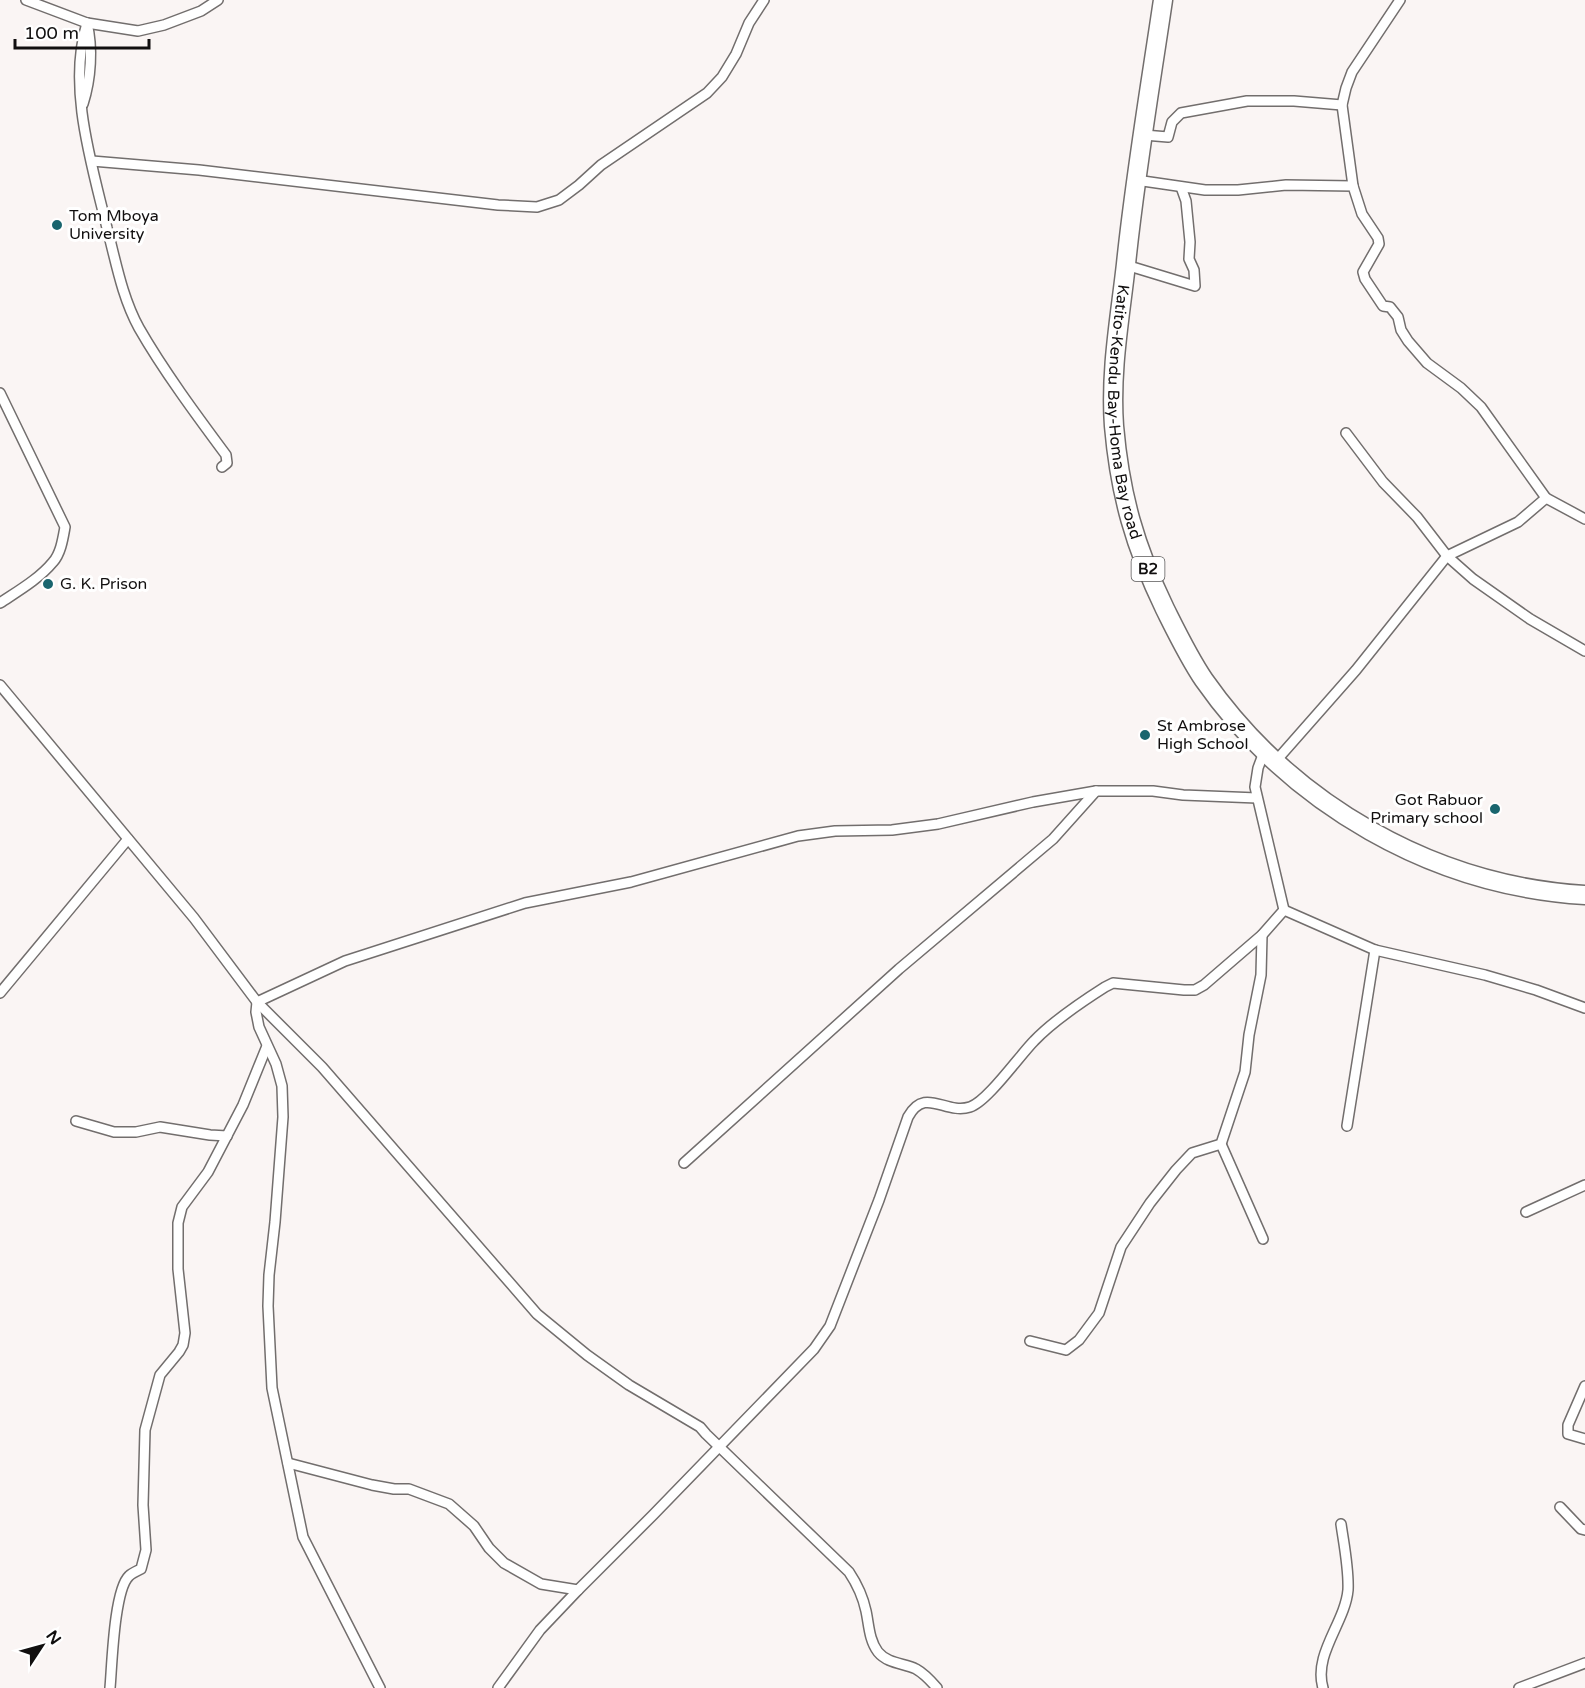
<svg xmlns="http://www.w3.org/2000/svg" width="1585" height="1688" font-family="'Varela Round',sans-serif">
<rect width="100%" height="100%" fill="#faf5f4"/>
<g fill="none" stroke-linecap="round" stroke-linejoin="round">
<defs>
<g id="street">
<polyline points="26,0 87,23 138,31 164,25 201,11 218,0"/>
<path d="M87,23C67,87 92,165 107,228C116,262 122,297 139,328C163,370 197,416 226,455L227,463L222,467"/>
<path d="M83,104C91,79 93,48 87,23"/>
<polyline points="1144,135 1168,137 1172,122 1181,113 1247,101 1294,101 1342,105"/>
<polyline points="92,161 199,170 498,205 537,207 559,200 579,185 601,165 707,93 722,77 736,54 749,23 764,0"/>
<polyline points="1136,180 1205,190 1238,190 1286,185 1353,186 1362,214 1378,238 1379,244 1363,272 1365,279 1383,306 1390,307 1398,317 1401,330 1408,341 1427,363 1461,388 1481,407 1546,498 1585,519"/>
<polyline points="1353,186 1342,105 1346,88 1352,72 1400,0"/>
<polyline points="1126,265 1195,286 1194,270 1189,259 1190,242 1186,201 1181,187"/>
<path d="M0,393L65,527C63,538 61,553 53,562C39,579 18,591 0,603"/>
<polyline points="1346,433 1383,482 1417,517 1447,556 1473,579 1530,619 1585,651"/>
<path d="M0,685L194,918L257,1002L322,1067L537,1314L587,1355L629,1385L700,1427L706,1434L849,1572C857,1584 863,1597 866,1611C869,1625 869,1640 878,1652C888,1664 904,1663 916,1669C925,1674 931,1681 937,1688"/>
<polyline points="1275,762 1356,670 1447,556 1518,522 1546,498"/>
<polyline points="1284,910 1375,950 1485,975 1536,990 1585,1008"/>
<polyline points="0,993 128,839"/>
<polyline points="76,1121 114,1132 136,1132 160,1127 210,1135 227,1136"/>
<polyline points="1347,1126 1375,950"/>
<polyline points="1221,1144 1263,1239"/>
<polyline points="684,1163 899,969 1053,839 1096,791"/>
<polyline points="1526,1212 1585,1185"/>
<polyline points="1030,1341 1066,1350 1079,1340 1099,1313 1121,1247 1150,1203 1176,1170 1192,1153 1221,1144 1245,1072 1249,1035 1261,975 1262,935"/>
<polyline points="1585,1386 1568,1425 1568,1434 1585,1439"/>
<polyline points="288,1463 372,1485 394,1489 409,1489 449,1504 474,1526 489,1548 504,1563 541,1584 578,1590"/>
<polyline points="1560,1507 1581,1529 1585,1530"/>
<path d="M110,1688C112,1666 114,1590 129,1576C132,1573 137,1571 141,1569L146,1550L143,1505L145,1430L160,1375L179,1352L183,1345L185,1333L178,1269V1223L182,1207L208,1172L243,1105L267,1046"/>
<polyline points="380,1688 303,1537 272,1388 268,1306 269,1275 275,1222 283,1117 282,1086 276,1064 259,1027 256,1012 257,1002 345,961 525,903 631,882 798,836 835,831 892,830 938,824 1033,802 1096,791 1153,791 1183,795 1257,798"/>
<path d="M498,1688L540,1630L578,1590L653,1515L814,1349L830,1326L879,1200L908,1117C925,1086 945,1115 970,1107C987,1102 1020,1055 1034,1041C1052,1022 1083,1001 1105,987L1113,983L1184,990H1195L1204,985L1262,935L1284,910L1255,787L1258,768L1264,752"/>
<path d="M1323,1688C1313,1654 1345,1623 1348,1590C1349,1569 1344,1545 1341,1524"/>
<polyline points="1519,1688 1585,1663"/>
</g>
<g id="highway">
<path id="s1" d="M1163,0C1150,88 1135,176 1126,264C1120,318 1110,371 1114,426C1120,495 1135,547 1165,609C1177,633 1189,658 1204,680C1291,804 1433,886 1585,895"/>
</g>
</defs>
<use href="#street" stroke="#726e6d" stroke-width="12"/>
<use href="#highway" stroke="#726e6d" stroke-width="21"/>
<use href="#street" stroke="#fff" stroke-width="9"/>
<use href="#highway" stroke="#fff" stroke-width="18"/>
</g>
<g fill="#19656e" stroke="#fff" stroke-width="2">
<circle cx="57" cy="225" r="6"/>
<circle cx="48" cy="584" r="6"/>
<circle cx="1145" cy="735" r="6"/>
<circle cx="1495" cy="809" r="6"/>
</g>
<g text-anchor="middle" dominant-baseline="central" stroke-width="6" stroke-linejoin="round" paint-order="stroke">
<rect fill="#fff" stroke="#585757" stroke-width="1.5" x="1131.5" y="557" width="33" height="24" rx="4.5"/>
<g font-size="15" font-weight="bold" fill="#110f0f">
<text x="1148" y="569">B2</text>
</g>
<g font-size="16" fill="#110f0f" stroke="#fff" text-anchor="start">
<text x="69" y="216">Tom Mboya<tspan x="69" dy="18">University</tspan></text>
<text x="60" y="584">G. K. Prison</text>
<text x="1157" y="726">St Ambrose<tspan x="1157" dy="18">High School</tspan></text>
<text x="1483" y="800" text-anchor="end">Got Rabuor<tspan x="1483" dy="18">Primary school</tspan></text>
</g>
<g font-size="16" fill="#110f0f" stroke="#fff">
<text stroke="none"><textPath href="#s1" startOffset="416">Katito-Kendu Bay-Homa Bay road</textPath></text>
</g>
</g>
<g transform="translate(42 1646) rotate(54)" stroke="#ffffff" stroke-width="4.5" paint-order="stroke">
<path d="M0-4.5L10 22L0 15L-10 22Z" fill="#110f0f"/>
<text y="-9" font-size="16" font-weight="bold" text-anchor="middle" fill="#110f0f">N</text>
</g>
<path d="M15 39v9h134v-9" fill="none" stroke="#110f0f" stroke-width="3"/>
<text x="24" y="39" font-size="18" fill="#110f0f" stroke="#ffffff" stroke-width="4.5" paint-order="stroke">100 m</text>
</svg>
